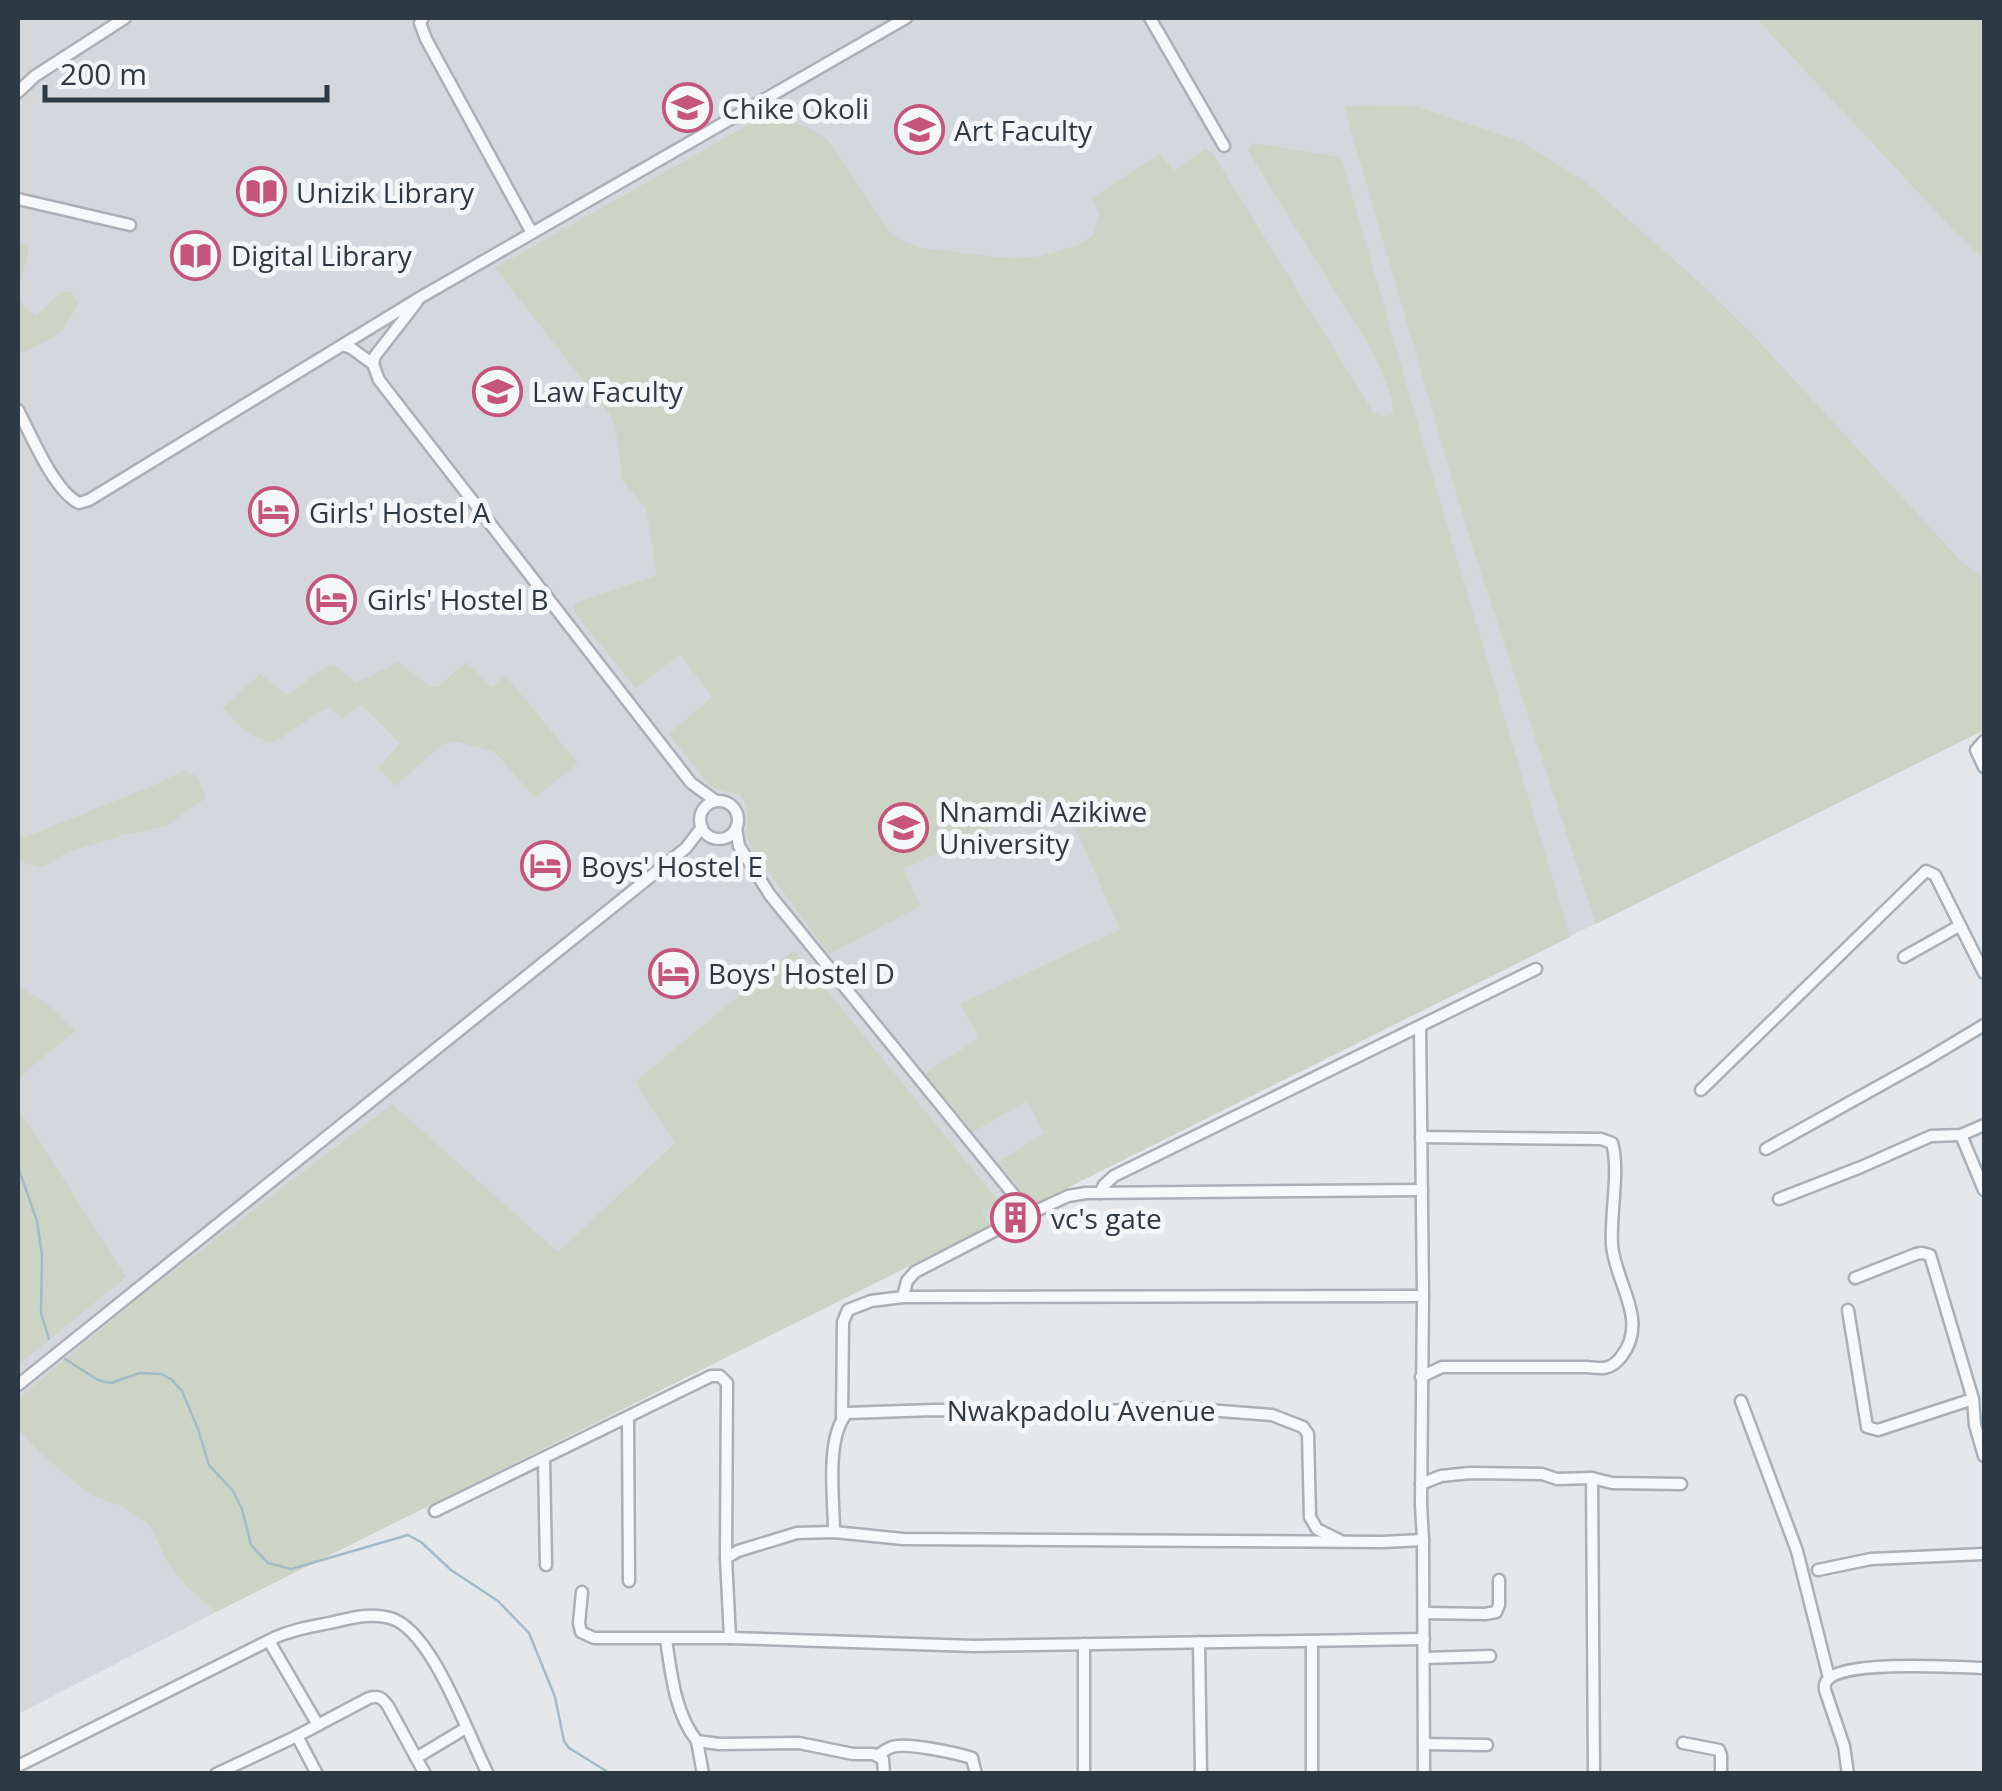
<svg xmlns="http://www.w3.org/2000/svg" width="2002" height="1791" font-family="'Open Sans',sans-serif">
<rect width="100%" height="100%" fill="#e5e8eb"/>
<polygon fill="#d3d8dd" points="18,18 1984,18 1984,730 292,1573 18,1714"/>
<g fill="#ccd4c6">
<polygon points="1756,18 1984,18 1984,258 1958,235"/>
<polygon points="1344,106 1418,107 1520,141 1586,182 1698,281 1753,335 1959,559 1984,579 1984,730 1596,924 1466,527"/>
<path d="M782,119L807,127L827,139L889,231L899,239L920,248L1014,259L1041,256L1075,246L1093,236L1099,214L1092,198L1160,154L1174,171L1205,149L1213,154L1373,412L1383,417L1393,414L1392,398L1373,352L1248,151L1252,143L1341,157L1444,515L1570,937L1033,1205L998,1162L1045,1133L1026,1101L973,1132L924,1074L979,1038L960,1004L1120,930L1061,796L904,869L920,906L829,954L751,848C750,843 747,838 747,833C746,817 750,808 740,795L719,790L708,784L669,734L712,697L680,654L636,688L575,613L574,606L578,602L657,575L646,509L622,479L618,442L611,416L495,268L750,124Z"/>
<path d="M22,242L29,246C27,271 5,299 35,315C47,309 52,298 64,291L72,293L78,304L62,332L27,351H18V244Z"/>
<path d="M398,662L429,686L438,687L466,662L491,687L506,676L578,763L535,798L495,752L454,741L443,744L395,786L378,768L400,743L362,705L342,718L329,707L323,710L276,741C253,744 238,723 223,708L260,674L285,694L290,693L324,668L334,664L356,683Z"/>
<polygon points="183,771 197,776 206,798 166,826 124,835 65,853 42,868 18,861 18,835 26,837 150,787"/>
<polygon points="794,950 999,1202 982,1212 990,1226 216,1612 186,1586 166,1560 150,1525 124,1507 92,1496 41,1454 18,1429 18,1399 139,1298 392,1104 558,1252 675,1143 635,1082"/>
<polygon points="18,986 46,1003 75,1031 30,1068 18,1081"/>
<polygon points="18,1102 22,1114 126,1277 18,1365"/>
</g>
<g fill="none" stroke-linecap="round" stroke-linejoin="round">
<g stroke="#a3bbc8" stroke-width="2.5">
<polyline points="18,1167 37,1221 42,1255 41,1313 49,1339"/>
<polyline points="65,1359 98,1380 111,1383 140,1373 161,1374 171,1379 182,1391 198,1429 209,1465 233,1491 242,1509 251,1545 268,1563 291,1569 408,1535 421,1542 451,1570 498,1601 529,1633 555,1697 564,1741 569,1748 611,1774"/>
</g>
<defs>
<g id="minor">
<polyline points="423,18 420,23 426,39 532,233"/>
<polyline points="1150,18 1224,146"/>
<polyline points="18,92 35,76 125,18"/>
<polyline points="18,199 130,225"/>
<polyline points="417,302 375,356 373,364 379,380 691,783 716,801"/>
<polyline points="343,345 351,348 373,364"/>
<path d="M18,410C31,435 54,491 79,503L89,500L421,297L906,18"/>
<polyline points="1984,741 1976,750 1984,767"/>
<circle cx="719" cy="820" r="19"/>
<polyline points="736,828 739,846 770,895 1026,1210 1038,1210 1068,1196 1086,1193 1422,1190"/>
<polyline points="1904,957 1959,926"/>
<polyline points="1420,1027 1423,1296 1421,1504 1423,1540 1424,1774"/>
<polyline points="1701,1090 1926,871 1935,875 1984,973"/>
<polyline points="1961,1135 1984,1190"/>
<polyline points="1766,1149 1924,1061 1984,1025"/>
<polyline points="1100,1193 1104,1185 1114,1176 1536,969"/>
<polyline points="1779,1199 1861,1167 1931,1136 1961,1135 1984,1125"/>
<polyline points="1855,1278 1916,1254 1922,1253 1930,1255 1973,1399"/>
<polyline points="903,1297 907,1281 915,1272 1031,1212"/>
<polyline points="1848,1310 1867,1427 1878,1430 1973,1399 1975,1425 1984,1456"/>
<path d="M1421,1377L1442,1367H1587C1602,1369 1611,1370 1621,1357C1650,1321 1615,1283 1612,1245C1610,1214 1620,1170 1612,1143L1601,1139L1421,1137"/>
<polyline points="18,1385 686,848 702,827"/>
<polyline points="1741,1401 1797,1551 1829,1678"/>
<polyline points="842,1417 843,1322 848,1310 871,1301 903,1297 1423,1296"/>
<polyline points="628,1419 629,1581"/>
<polyline points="544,1459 546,1565"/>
<polyline points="1592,1478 1594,1774"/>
<polyline points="1421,1484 1441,1476 1470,1473 1542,1474 1557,1479 1592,1478 1612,1483 1681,1484"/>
<polyline points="435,1511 711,1376 720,1376 727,1383 726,1558 730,1638"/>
<path d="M834,1532C834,1499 825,1438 847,1413L934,1410L1102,1411L1182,1408L1272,1415L1303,1427L1308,1434L1310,1517L1317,1529L1341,1541"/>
<polyline points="726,1558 738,1551 797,1533 834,1532 903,1539 1383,1542 1423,1540"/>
<polyline points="1818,1570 1871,1559 1984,1554"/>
<polyline points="582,1592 579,1623 581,1632 594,1638 730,1638 974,1646 1424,1639"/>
<polyline points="1424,1613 1485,1614 1496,1612 1499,1605 1499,1580"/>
<path d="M666,1639C671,1673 675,1714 697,1741L719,1744L799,1743L853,1754H873L883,1759L884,1774"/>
<polyline points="269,1641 318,1725"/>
<polyline points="1312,1641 1312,1774"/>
<polyline points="1199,1642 1201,1774"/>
<polyline points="1084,1644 1084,1774"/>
<polyline points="1424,1658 1490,1656"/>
<polyline points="297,1736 317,1774"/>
<polyline points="697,1741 703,1774"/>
<polyline points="1683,1743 1719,1750 1721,1755 1721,1774"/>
<polyline points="1424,1744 1487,1745"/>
<path d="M878,1755C881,1753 888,1748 892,1747C906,1742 956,1753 972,1758L976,1774"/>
<polyline points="416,1758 466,1728"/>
<path d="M18,1766L276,1637C295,1629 309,1627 329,1623C349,1619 370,1612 390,1618C432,1629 468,1736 488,1774"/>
<path d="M216,1774L297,1736L369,1698C379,1695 382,1698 388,1706L425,1774"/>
<path d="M1848,1774L1844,1746L1825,1690C1825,1688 1824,1685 1826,1682C1837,1659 1959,1667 1984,1668"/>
</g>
</defs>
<use href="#minor" stroke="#aab0b5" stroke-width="15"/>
<use href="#minor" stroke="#f7f8fa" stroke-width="10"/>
</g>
<defs>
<symbol id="university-ring" viewBox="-11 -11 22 22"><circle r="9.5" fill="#f4f7f8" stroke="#c5557a" stroke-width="1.5"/><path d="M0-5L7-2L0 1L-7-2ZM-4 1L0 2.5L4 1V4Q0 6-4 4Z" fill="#c5557a"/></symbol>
<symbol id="library-ring" viewBox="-11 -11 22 22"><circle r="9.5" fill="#f4f7f8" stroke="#c5557a" stroke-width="1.5"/><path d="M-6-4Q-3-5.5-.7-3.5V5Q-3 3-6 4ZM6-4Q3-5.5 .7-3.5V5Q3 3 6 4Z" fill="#c5557a"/></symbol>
<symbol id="hotel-ring" viewBox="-11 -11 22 22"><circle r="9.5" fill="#f4f7f8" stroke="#c5557a" stroke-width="1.5"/><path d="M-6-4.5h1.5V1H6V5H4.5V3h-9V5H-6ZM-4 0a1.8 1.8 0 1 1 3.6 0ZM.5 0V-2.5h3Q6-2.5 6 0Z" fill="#c5557a"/></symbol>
<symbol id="building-ring" viewBox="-11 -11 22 22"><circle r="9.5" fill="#f4f7f8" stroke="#c5557a" stroke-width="1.5"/><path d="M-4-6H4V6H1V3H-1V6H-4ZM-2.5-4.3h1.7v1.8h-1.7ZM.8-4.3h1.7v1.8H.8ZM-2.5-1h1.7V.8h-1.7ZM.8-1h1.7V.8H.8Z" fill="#c5557a"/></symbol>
</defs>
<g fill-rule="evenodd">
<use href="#university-ring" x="660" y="80" width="55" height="55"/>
<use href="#university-ring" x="892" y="102" width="55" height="55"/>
<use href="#library-ring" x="234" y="164" width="55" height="55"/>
<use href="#library-ring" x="168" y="228" width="55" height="55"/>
<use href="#university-ring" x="470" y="364" width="55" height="55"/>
<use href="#hotel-ring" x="246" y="484" width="55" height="55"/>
<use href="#hotel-ring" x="304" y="572" width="55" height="55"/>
<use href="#university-ring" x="876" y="800" width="55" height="55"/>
<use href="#hotel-ring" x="518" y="838" width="55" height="55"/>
<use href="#hotel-ring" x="646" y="946" width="55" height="55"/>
<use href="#building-ring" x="988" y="1190" width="55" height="55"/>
</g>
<g text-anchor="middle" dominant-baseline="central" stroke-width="10" stroke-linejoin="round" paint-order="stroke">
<g font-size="28" fill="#2d3943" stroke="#f4f7f8" text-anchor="start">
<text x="722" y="108">Chike Okoli</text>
<text x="954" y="130">Art Faculty</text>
<text x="296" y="192">Unizik Library</text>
<text x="231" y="255">Digital Library</text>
<text x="532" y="391">Law Faculty</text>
<text x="309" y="512">Girls' Hostel A</text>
<text x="367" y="599">Girls' Hostel B</text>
<text x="939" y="811">Nnamdi Azikiwe<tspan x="939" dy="32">University</tspan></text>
<text x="581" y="866">Boys' Hostel E</text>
<text x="708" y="973">Boys' Hostel D</text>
<text x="1051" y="1218">vc's gate</text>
</g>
<g font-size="28" fill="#2d3943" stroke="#f4f7f8">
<text x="1081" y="1410">Nwakpadolu Avenue</text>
</g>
</g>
<rect width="2002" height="1791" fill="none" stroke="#2d3943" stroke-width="40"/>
<path d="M45 85v15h282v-15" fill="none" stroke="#2d3943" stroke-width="5"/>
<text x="60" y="85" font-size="30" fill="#2d3943" stroke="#f4f7f8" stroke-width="8" paint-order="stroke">200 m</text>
</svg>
